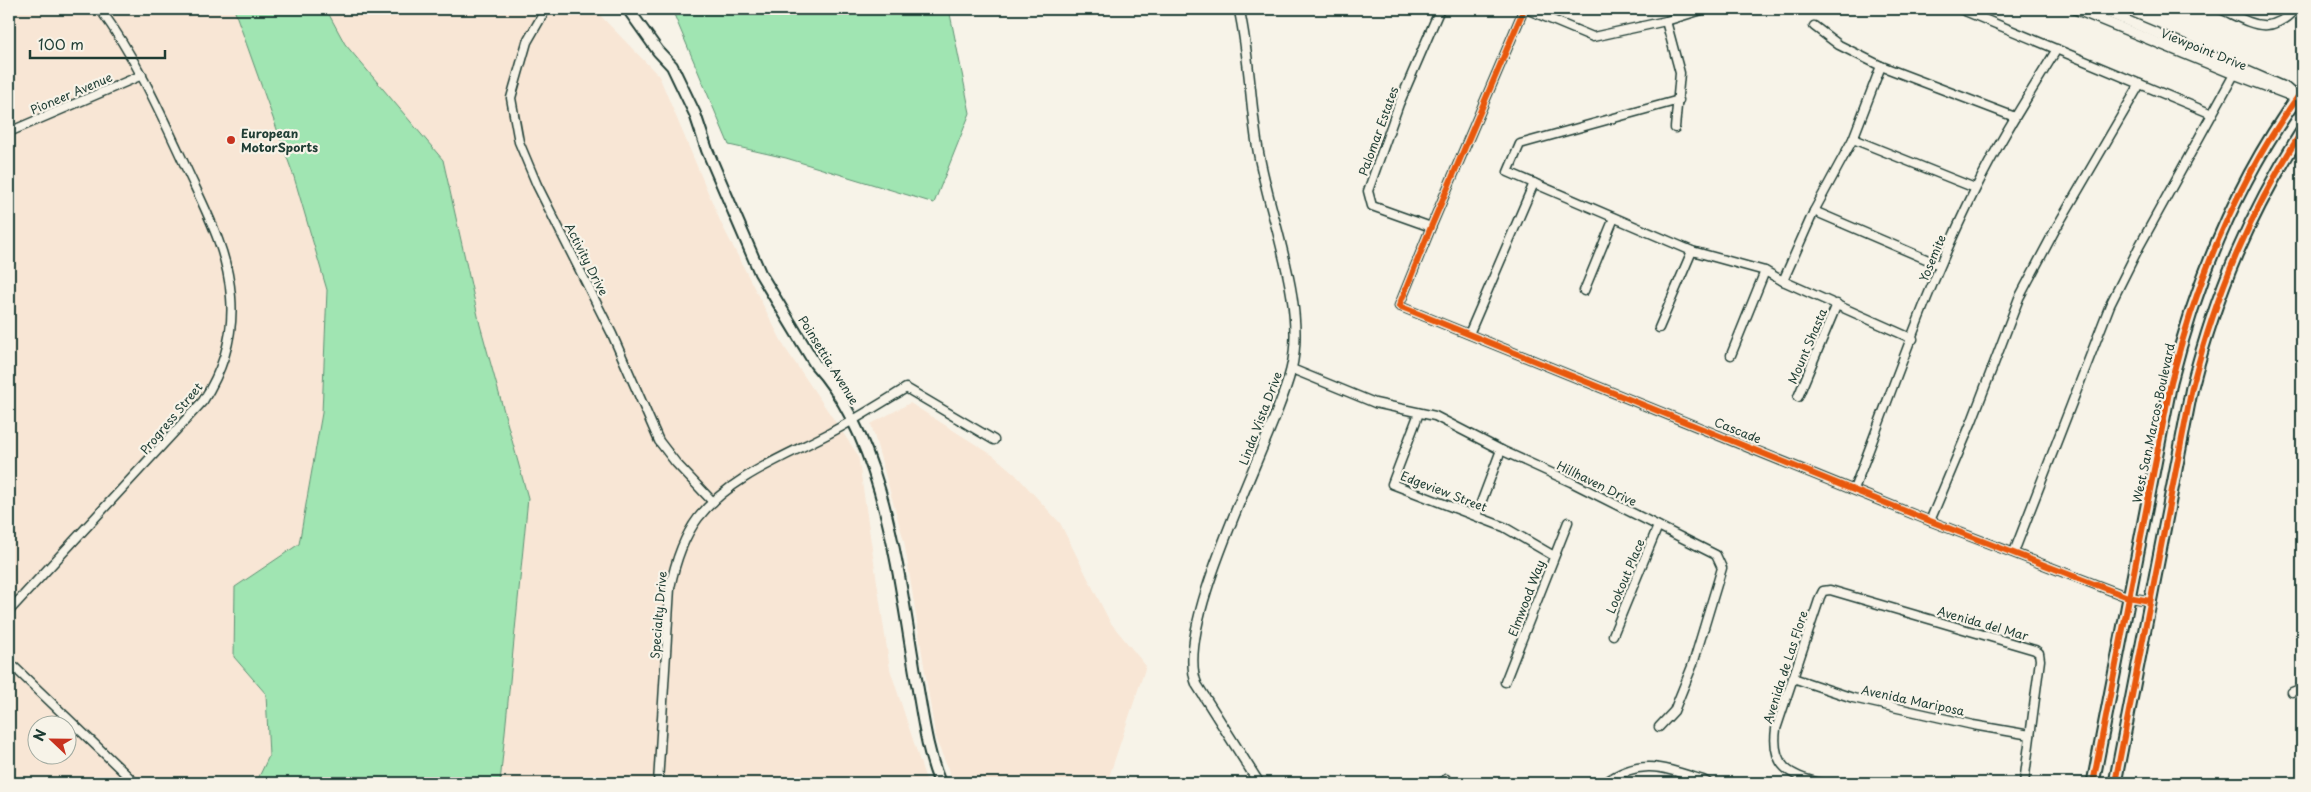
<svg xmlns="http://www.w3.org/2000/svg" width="2311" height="792" font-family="'Playpen Sans',sans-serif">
<rect width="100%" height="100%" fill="#f7f3e8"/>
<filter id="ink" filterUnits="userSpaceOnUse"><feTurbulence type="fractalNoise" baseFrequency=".02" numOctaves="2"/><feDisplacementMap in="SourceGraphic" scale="10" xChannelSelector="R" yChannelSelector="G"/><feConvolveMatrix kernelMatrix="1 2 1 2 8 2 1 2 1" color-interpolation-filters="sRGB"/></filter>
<g filter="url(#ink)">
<g fill="#f8e6d5" fill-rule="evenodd">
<path d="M9,9H234L294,177L327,290L322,413L299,544L235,587L234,657L266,694L269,756L256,783H9ZM38,724H68V754H38Z"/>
<polygon points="326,9 594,9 659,76 721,223 785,348 858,455 890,669 927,783 500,783 528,498 480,325 443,160 344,44"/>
<polygon points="910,403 994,456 1015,474 1060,523 1110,622 1146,666 1107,783 954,783 936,740 904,541 871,424"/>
</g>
<g fill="#a0e5b2" stroke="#609173">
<polygon points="234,9 326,9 345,44 443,160 480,325 528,498 500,783 256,783 269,756 266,694 234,657 235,587 299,544 322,413 327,290 294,177"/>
<polygon points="681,9 949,9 970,113 934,203 786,158 729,145 673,12"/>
</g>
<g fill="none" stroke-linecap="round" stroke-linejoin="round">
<defs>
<g id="minor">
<polyline points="546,9 527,42 511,98 519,142 537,185 612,334 659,441 676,463 713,502"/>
<polyline points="1524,9 1431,227 1399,306 1930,521 2128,597 2150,601"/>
<polyline points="1526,9 1593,37 1666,21 1705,9"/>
<polyline points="1960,9 2212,114"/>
<path d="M2220,9C2250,22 2269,38 2295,9"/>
<polyline points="1666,21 1680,73 1675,128"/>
<polyline points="1814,26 1839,45 1881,66 2015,117"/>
<polyline points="1679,100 1520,144 1508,172 1692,251 1765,271 1783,281 1913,339"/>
<polyline points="9,132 142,75"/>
<polyline points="1853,139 1975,188"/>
<polyline points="1814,211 1940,265"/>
<polyline points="1431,227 1372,206 1368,191 1399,104 1440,9"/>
<polyline points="1783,281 1814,211 1853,139 1881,66"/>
<polyline points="1584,291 1614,218"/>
<polyline points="1659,328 1692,251"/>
<polyline points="1469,334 1534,183"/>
<polyline points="1731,355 1765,271"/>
<polyline points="1292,369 1375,403 1435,416 1501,450 1571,482 1716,555 1722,568 1693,664 1674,711 1659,727"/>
<polyline points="1798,397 1837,304"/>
<polyline points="1419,413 1392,484 1504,527 1554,556"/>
<path d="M1854,489C1893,389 1927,286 1975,190C1999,141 2029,95 2057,49"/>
<polyline points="1476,516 1501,450"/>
<polyline points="1930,521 1972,421 2019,298 2055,230 2140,84"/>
<polyline points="2014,552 2110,305 2140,245 2237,69"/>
<path d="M9,611L203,401C223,370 234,334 231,297C228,252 207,213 188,172C162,116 137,59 100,9"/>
<polyline points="1613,635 1658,526"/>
<polyline points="9,662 135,783"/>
<polyline points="1793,678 1853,698 1973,725 2030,735"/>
<polyline points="1505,682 1568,522"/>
<polyline points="2292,692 2302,688"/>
<path d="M658,783L670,588C675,563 683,538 698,518C730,477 784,457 828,434C855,420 880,404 906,388L994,440"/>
<polyline points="1440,783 1446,779"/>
<path d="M1605,783C1640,757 1665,768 1703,780L1708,783"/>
<path d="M1821,783C1789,776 1771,766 1776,729L1820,597L1823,591L1830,590L2035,650L2039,653L2040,660L2024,783"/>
</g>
<g id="tertiary">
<path d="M1239,9C1249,53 1250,99 1257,144C1267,212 1308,303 1291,370C1273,441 1171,625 1197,685L1259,783"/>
<polyline points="2075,9 2234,74 2302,100"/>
<polyline points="2099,9 2238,67 2286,88 2295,96"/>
</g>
<path id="secondary" d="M628,9L658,51L672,66L695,114L707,150L760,273L815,364C887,443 899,582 917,684C923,718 927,752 940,783"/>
<g id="primary">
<path d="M2093,783L2171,382C2197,279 2238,178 2302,91"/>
<path d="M2115,783L2192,387C2217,290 2249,215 2302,131"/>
</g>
</defs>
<use href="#minor" stroke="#1f3d34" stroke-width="11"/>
<use href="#tertiary" stroke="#1f3d34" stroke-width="12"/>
<use href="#secondary" stroke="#1f3d34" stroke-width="14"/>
<use href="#primary" stroke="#1f3d34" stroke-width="15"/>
<use href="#minor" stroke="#f7f3e8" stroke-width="8"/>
<use href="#tertiary" stroke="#f7f3e8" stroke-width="9"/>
<use href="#secondary" stroke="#f7f3e8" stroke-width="10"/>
<use href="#primary" stroke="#f7f3e8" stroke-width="11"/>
<defs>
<g id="cycleway">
<polyline points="1524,9 1431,227 1399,306 1930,521 2128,597 2150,601"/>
<path d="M2093,783L2171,382C2197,279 2238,178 2302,91"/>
<path d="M2115,783L2192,387C2217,290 2249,215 2302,131"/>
</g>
</defs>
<use href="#cycleway" stroke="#f7f3e8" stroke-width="9"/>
<use href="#cycleway" stroke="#e8590c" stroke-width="6"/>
</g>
</g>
<circle fill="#c8321e" stroke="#f7f3e8" stroke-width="2" cx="231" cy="140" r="5"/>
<g text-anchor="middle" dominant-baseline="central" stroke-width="4.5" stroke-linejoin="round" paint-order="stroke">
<g font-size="12" fill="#1f3d34" stroke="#f7f3e8">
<text transform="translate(2204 49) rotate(22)">Viewpoint Drive</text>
<text transform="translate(71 93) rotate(-23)">Pioneer Avenue</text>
<text transform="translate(1378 131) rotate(-70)">Palomar Estates</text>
<text transform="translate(1932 258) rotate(-67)">Yosemite</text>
<text transform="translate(587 259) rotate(63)">Activity Drive</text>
<text transform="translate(1807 346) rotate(-67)">Mount Shasta</text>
<text transform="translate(829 360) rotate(58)">Poinsettia Avenue</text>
<text transform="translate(171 418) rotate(-50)">Progress Street</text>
<text transform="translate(1260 418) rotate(-69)">Linda Vista Drive</text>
<text transform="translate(2153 423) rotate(-78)">West San Marcos Boulevard</text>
<text transform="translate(1738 430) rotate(22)">Cascade</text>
<text transform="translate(1597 483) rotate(26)">Hillhaven Drive</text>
<text transform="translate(1444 491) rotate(21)">Edgeview Street</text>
<text transform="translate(1625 576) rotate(-67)">Lookout Place</text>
<text transform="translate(1526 598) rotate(-69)">Elmwood Way</text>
<text transform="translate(658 615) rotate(-85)">Specialty Drive</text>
<text transform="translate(1983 623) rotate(16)">Avenida del Mar</text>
<text transform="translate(1785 667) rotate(-72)">Avenida de Las Flore</text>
<text transform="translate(1913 700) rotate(12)">Avenida Mariposa</text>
</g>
<g font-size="12" font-weight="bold" fill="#1f3d34" stroke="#f7f3e8" text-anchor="start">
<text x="241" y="133">European<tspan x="241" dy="14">MotorSports</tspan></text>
</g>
</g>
<rect width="2311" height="792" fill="none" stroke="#f7f3e8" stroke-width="30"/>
<rect x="15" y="15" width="2281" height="762" fill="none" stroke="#1f3d34" stroke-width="2" filter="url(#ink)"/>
<g transform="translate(52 740) rotate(292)"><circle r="24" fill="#f7f3e8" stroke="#a1aaa0"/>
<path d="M0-4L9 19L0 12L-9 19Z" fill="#c8321e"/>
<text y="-8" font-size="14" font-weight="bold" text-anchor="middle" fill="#1f3d34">N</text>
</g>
<path d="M30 50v8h135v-8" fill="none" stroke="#1f3d34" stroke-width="2.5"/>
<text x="38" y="50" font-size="15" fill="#1f3d34" stroke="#f7f3e8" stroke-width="4" paint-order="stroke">100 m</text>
</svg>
